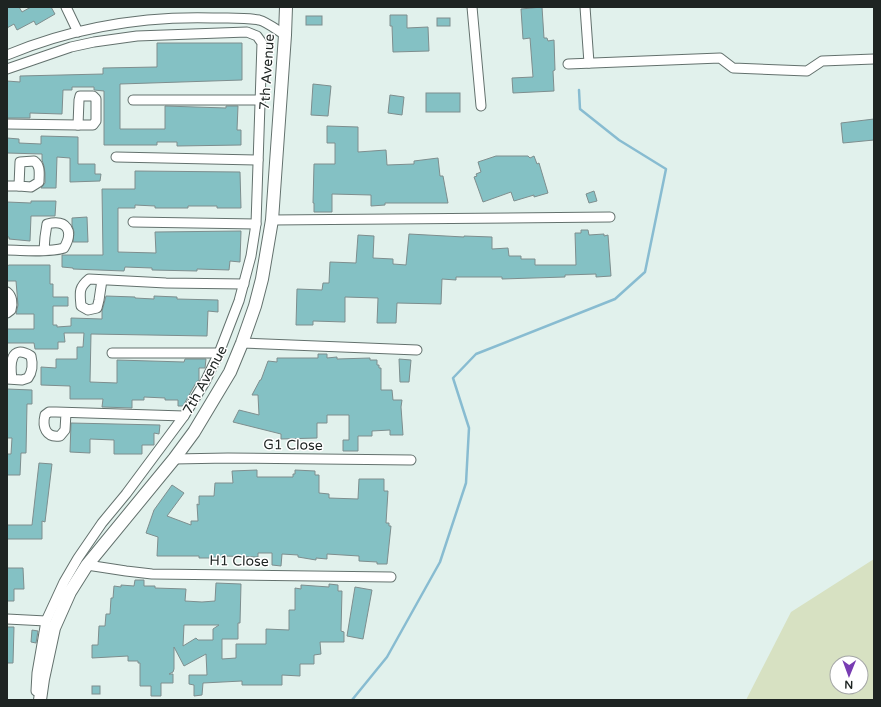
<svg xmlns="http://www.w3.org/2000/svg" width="881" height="707" font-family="'Varela Round',sans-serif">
<rect width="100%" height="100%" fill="#e1f1ec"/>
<path fill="#d7e1c2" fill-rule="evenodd" d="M874,559V700H746L791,612ZM837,663H861V687H837Z"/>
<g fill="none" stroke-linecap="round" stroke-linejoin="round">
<polyline stroke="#88bcd1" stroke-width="2.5" points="352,700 387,657 440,562 466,483 469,428 453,378 476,354 615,299 645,272 666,169 619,140 580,109 579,90"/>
</g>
<g fill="#84c1c4" stroke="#7e8e8e" fill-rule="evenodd">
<polygon points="7,7 19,7 22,12 31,7 51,7 55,14 36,25 34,21 17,30 14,24 7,28"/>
<polygon points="542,7 544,38 547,38 548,41 554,40 555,70 553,71 554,91 513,93 512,78 533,77 530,38 523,39 521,9"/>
<polygon points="390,15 407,15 407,28 428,27 429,51 393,52 392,26 390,26"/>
<rect x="306" y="16" width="16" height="9"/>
<rect x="437" y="18" width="13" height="8"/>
<polygon points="157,43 242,43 242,80 120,84 120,129 165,129 165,106 226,108 226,106 238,106 237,130 241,130 241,145 177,146 177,142 157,142 157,145 104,145 104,91 94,90 94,87 72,87 72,90 63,90 62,114 30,113 30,118 7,118 7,81 20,82 20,76 103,74 103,68 157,67"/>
<polygon points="313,84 331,86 328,116 311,115"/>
<rect x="426" y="93" width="34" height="19"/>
<polygon points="390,95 404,97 402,115 388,113"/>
<polygon points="874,119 874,140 843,143 841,123"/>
<polygon points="327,126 358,127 358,152 386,150 387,165 414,164 414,161 438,158 440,176 443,176 448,203 385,203 385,205 371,206 371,195 332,194 332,212 314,212 314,203 313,203 314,164 335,164 335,143 327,143"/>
<polygon points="41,136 78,137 78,164 95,164 95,174 101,174 100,181 70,182 70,158 57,157 56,188 41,188 45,183 45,173 44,166 42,160 42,154 7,153 7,138 19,139 19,143 41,144"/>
<polygon points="496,156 528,156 530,158 534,156 537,164 539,163 548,193 534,197 534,195 514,201 511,192 483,202 474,177 477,176 476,174 481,172 478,162"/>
<polygon points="135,171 240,172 241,208 217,208 217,206 188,206 188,208 155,208 155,206 135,205 135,208 118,208 118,252 156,253 155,232 241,231 240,262 230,261 229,270 197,269 197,271 152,270 152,268 125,267 124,271 73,269 73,268 62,267 62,255 103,255 102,189 135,189"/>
<polygon points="594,191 597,201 589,203 586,194"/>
<polygon points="31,201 56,201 55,216 31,216 30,241 9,239 9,237 7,237 7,202 31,203"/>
<polygon points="87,217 88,242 73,242 74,232 72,225 72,218"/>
<polygon points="581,230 588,230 589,235 604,234 604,236 608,235 611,276 596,277 596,274 565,275 565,277 502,279 502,277 456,277 456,280 442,279 441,304 397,303 396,323 377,323 378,298 345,297 345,322 313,321 313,325 296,325 297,289 322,290 323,283 329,283 330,262 356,263 358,235 374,236 373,258 393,259 393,264 406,265 409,234 464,237 464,236 492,237 492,249 508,248 509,256 521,256 521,259 535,259 535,265 576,265 575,233 581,233"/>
<polygon points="9,265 50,265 50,284 53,284 53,297 68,297 68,306 53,306 53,325 57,325 57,327 71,326 71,318 102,319 102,311 106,296 135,297 135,298 154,299 154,296 177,297 177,299 218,300 218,312 208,311 207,336 91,334 90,382 117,383 117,360 184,362 185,359 206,359 205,368 199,368 199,381 197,381 183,406 178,406 178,400 165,400 165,398 144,397 144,400 132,400 132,408 102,407 103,399 70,399 70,386 41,385 41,367 56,368 56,359 77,359 77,347 83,347 84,333 64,333 65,342 58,342 58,349 35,349 34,343 7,343 7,329 34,329 34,314 16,314 18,305 16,281 7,281 7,266"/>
<polygon points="318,354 327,354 327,358 337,357 337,359 370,358 370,360 377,360 377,365 379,365 379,368 381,368 381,390 392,390 393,400 402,400 401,407 403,435 390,435 390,430 372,431 372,436 358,436 358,451 343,451 343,440 349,440 349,415 327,415 327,423 317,423 317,438 281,439 281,434 233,422 239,410 259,415 258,395 252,395 260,380 261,380 268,361 277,362 277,358 318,358"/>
<polygon points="399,359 411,360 409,382 400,382"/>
<polygon points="7,389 32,390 32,404 27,404 26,453 21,453 20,475 7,475 7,454 11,454 12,438 7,438"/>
<polygon points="71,423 160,425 159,434 154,433 154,445 142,445 142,454 114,454 114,440 90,439 90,453 70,452"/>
<polygon points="39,463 52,464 45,522 42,521 42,539 7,539 7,525 32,525"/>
<polygon points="257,470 257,477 293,477 293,474 295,474 295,470 315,471 315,475 319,475 319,493 329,494 329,498 358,499 359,479 384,479 384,491 388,491 386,523 389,523 389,526 391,526 387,564 377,564 377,562 359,561 359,556 327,554 327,559 316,558 316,560 298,557 298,555 282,554 281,566 272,565 272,553 258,553 258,557 223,556 223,557 213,557 213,558 199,558 199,556 157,556 158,537 146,533 154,510 172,485 184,493 167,516 191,525 191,521 198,521 197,504 199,505 199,496 214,496 215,483 233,483 232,471"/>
<polygon points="7,568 23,568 24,589 14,589 14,601 7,601"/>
<path d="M135,580H144V586H155V588L186,589L185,601L202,602L215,601L216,583L241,584L240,623H238V639H222V659L236,658V644H266V629L289,630V610H295V588L301,589V585L329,587V584L338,585V591H342L341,631L344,632V642H320L321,654L314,655V664H300V676L282,675V685H242V681L203,683L202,695L194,696V685L189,684V675H207L206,654L184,666L174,647V669L173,672L169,674H173V683H161V696H151V686H140V663H138V661H128V656L92,658V645H98L99,626H105L106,614H110L111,598H113L114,586L121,587V585L134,586ZM184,625H219L213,629V640H198L196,638L183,646Z"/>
<polygon points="355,587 372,590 363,639 347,636"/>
<polygon points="7,627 14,627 13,663 7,663"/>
<polygon points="32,630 38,631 36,643 31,642"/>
<rect x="92" y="686" width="8" height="8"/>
</g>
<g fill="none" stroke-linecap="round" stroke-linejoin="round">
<defs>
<g id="minor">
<polyline points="66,7 78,32"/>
<polyline points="472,7 481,106"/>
<polyline points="585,7 589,63"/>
<path d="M7,55C72,28 142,16 213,18C228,18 244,17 259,20C267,22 277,30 285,35"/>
<polyline points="568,64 720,58 733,68 807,71 822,61 874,59"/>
<polyline points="7,69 71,47 94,42 137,36 247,32 257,36 262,43 256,224 251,256 239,301 219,353 205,382 184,416 126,494 102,523 78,558 64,582 46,621 37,673 36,691"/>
<polygon points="80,96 93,96 96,99 96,121 93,125 78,125 79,100"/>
<polyline points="133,100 260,100"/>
<polyline points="7,124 78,125"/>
<polyline points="116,157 258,160"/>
<path d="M34,161C41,166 39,174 39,182L31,187L19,186L20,162Z"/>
<polyline points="7,186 19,186"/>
<polyline points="272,220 610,217"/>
<polyline points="133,222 256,224"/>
<path d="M7,250C22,250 50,253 64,248C74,231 67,219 47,224L45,237L44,250"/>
<path d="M102,280L99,300L97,308L88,310L81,306C80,293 78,288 89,279L166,283L244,284"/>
<path d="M7,292C12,296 13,303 11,310L7,313"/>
<polyline points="242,343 417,350"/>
<polyline points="112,353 219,353"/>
<path d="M7,379L22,380L28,378C33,371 33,364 31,356C10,343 10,365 12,379"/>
<path d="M66,413L65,430L60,436C46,438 42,427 45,415L49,412H56L184,416"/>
<polyline points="174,459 228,458 411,460"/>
<polyline points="87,565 126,571 152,574 391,577"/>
<polyline points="7,619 46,621"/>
</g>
<polyline id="major" points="40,700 43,679 54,628 70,592 87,565 174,459 194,432 230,372 242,343 255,306 262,279 272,220 285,35 286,7"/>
</defs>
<use href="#minor" stroke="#63716d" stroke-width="11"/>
<use href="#major" stroke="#63716d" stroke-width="14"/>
<use href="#minor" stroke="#fff" stroke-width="9"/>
<use href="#major" stroke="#fff" stroke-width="12"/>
</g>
<g text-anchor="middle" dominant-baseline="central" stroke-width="3" stroke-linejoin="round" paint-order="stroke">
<g font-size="14" fill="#1e2422" stroke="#fff">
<text transform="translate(267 72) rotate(-86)">7th Avenue</text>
<text transform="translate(205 380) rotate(-61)">7th Avenue</text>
<text transform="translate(293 445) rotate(1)">G1 Close</text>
<text transform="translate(239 561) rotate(1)">H1 Close</text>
</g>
</g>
<rect width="881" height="707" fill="none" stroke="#1e2422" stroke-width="16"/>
<g transform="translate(849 675) rotate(181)"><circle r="19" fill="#ffffff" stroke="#a5a7a7"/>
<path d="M0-3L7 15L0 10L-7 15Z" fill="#783cb2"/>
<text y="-6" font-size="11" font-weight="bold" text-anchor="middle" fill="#1e2422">N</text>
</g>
</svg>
